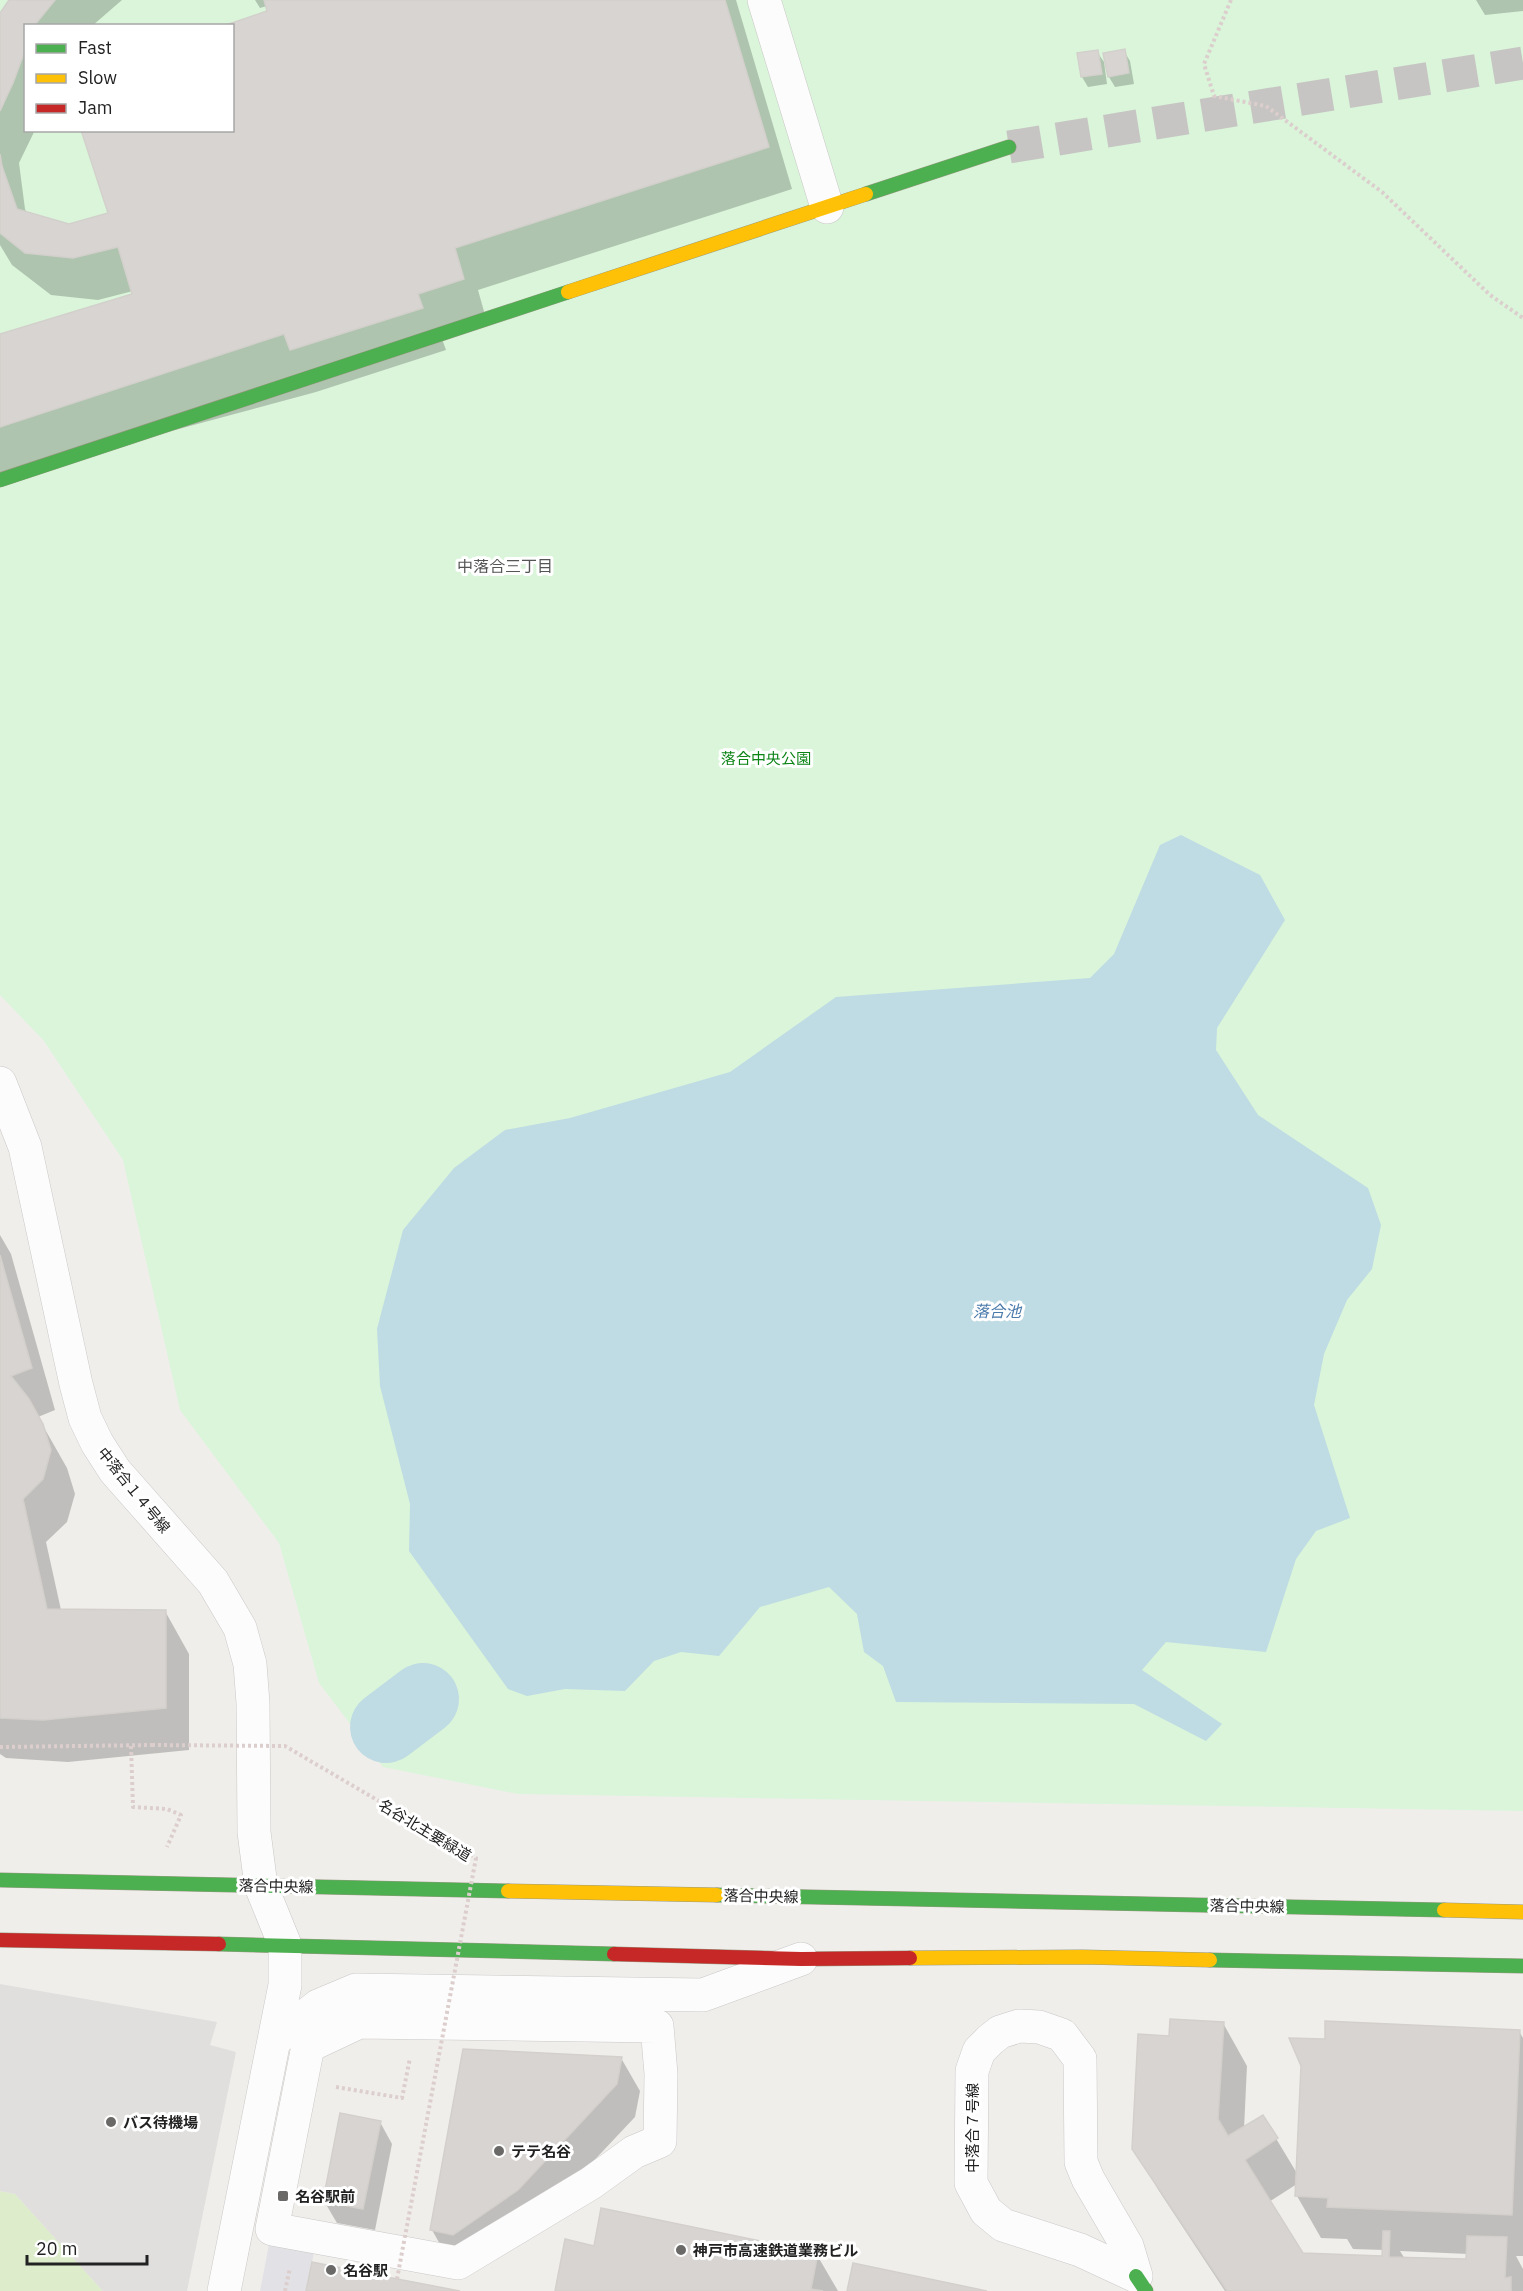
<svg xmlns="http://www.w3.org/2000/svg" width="1523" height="2291" font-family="'IBM Plex Sans','Noto Sans JP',sans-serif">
<rect width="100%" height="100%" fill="#f0eeeb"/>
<polygon fill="#ddeccb" points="0,2191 15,2194 103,2291 0,2291"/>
<path fill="#daf5da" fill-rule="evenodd" d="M0,0H1523V1811L518,1794L383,1767L319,1683L279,1543L180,1410L123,1160L44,1041L0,995ZM26,26H232V130H26Z"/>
<polygon fill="#e0dfde" points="0,1984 217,2022 210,2045 236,2052 187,2291 103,2291 15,2194 0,2191"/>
<polygon fill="#e2e1e5" points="272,2229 317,2238 306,2291 260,2291"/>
<polygon fill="#bfdbe3" points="1181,835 1260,875 1285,920 1217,1028 1216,1050 1258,1115 1368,1188 1381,1225 1372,1269 1347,1300 1324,1354 1314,1405 1350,1518 1316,1531 1296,1559 1266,1652 1166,1642 1142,1670 1222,1724 1206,1741 1134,1704 896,1702 883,1666 864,1652 857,1614 829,1587 760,1607 719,1656 681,1652 654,1661 625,1691 565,1689 527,1696 508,1689 409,1551 410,1504 380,1386 377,1329 403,1230 454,1168 505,1130 570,1118 730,1072 836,997 1090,978 1114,954 1160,845"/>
<g fill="#0003" fill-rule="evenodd">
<polygon points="11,0 122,0 92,26 26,26 26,130 35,130 19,163 25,209 27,214 69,225 110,215 232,130 269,12 267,6 260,8 255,0 736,0 792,189 478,290 487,322 441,336 446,350 316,392 0,477 0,335 134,295 133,291 98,300 51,295 12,265 0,245 0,17"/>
<polygon points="1476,0 1523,0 1523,11 1485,15"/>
<polygon points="1124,51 1130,61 1134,84 1115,87 1109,77"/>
<polygon points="1097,52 1104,62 1107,84 1088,87 1082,77"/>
<polygon points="0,1235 11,1254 55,1410 38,1417 67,1468 75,1494 67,1522 46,1542 61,1610 165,1611 189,1654 189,1750 68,1762 6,1758 0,1754"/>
<path d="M1223,2023L1247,2066L1244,2129L1263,2117L1298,2175L1326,2041L1519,2031L1523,2038V2256H1516L1523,2269V2291H1225L1159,2191L1134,2148L1170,2038ZM1297,2184V2196L1321,2238L1347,2239L1353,2249L1384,2250L1383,2257L1302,2255L1269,2202ZM1400,2251L1468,2254V2261L1405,2259Z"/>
<polygon points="621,2058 640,2091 635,2117 536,2222 450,2262 432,2230"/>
<polygon points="380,2122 392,2144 375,2230 337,2223 324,2201"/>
<polygon points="595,2247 817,2255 838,2291 556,2291"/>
</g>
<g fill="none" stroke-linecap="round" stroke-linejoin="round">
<polyline stroke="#bfdbe3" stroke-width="72" points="386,1727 423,1699"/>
</g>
<g fill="#d7d4d2" stroke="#d3d0cc" stroke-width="1.5">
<polygon points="9,0 55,0 34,26 26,26 26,48 13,83 0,111 0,13"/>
<polygon points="264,0 725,0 769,147 455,248 464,279 418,294 423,308 290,350 284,334 0,427 0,334 132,294 118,247 73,258 25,253 0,233 0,154 2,166 17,209 69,224 108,213 81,130 232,130 232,26 223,26 267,11"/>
<polygon points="1125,49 1129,73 1108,77 1103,53"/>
<polygon points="1098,50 1102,74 1081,77 1077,53"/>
<polygon points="0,1255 32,1368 11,1376 29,1399 43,1424 51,1450 43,1479 23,1499 47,1609 166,1610 166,1708 43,1720 0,1718"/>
<polygon points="1170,2019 1224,2022 1218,2119 1228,2136 1263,2115 1278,2138 1245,2160 1303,2253 1382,2256 1383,2231 1390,2231 1389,2257 1466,2259 1467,2236 1507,2237 1505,2278 1511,2277 1511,2291 1227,2291 1132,2149 1138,2034 1169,2036"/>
<polygon points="1325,2021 1520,2030 1512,2215 1327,2207 1328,2198 1295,2196 1301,2066 1289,2038 1325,2039"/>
<polygon points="463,2049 622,2057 617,2084 518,2190 453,2235 430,2230"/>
<polygon points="340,2113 381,2121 363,2209 323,2201"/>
<polygon points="601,2208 818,2253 811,2289 823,2291 555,2291 565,2239 594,2246"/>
<polygon points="312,2262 392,2278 460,2291 306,2291"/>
<polygon points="853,2263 987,2291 847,2291"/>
</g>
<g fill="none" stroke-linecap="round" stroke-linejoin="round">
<polyline stroke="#c7c5c3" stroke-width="33" stroke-dasharray="33 16" stroke-linecap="butt" points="1009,147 1523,63"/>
<defs>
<g id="street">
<polyline points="764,0 827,207"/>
<polyline points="0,1083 25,1147 76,1384 85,1418 97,1443 115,1471 213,1582 240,1628 250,1664 253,1703 254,1832 261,1886 285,1945 285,1985 224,2291"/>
<polygon points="359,2022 657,2026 661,2074 660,2141 634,2152 591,2183 458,2263 272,2229 308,2046"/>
<polygon points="1019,2026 1039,2027 1062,2035 1080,2059 1081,2162 1088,2179 1127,2246 1136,2276 1080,2250 1003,2225 986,2211 971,2183 972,2071 979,2051 990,2040 1000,2032"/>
<polyline points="276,2039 318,2006 356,1990 703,1995 801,1959"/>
</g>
<g id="fast">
<polyline points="866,194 1009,147"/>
<polyline points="0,480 568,292"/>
<polyline points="0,1880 508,1891"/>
<polyline points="717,1895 1444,1910"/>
<polyline points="219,1944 614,1954"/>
<polyline points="1210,1960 1523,1966"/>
<polyline points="1136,2276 1146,2291"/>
</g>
<g id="slow">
<polyline points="568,292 866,194"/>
<polyline points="508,1891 717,1895"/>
<polyline points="1444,1910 1523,1912"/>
<polyline points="910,1958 1082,1957 1210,1960"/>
</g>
<g id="jam">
<polyline points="0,1940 219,1944"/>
<polyline points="614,1954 801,1959 910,1958"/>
</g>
</defs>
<use href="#street" stroke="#c9c8c7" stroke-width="34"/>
<use href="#fast" stroke="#999a82" stroke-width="15"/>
<use href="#slow" stroke="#999a82" stroke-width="15"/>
<use href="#jam" stroke="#999a82" stroke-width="15"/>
<g stroke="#dccecd" stroke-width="4" stroke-dasharray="3 3" stroke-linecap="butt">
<polyline points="1231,0 1204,64 1214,96 1266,106 1382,192 1490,295 1523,318"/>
<polyline points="131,1746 133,1807 167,1809 181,1815 167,1847"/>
<polyline points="0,1747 152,1745"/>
<polyline points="336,2087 402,2098 410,2058"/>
<polyline points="285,2291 290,2268"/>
</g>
<use href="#street" stroke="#fdfcfc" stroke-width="33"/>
<use href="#fast" stroke="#4caf50" stroke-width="14"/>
<use href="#slow" stroke="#ffc107" stroke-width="14"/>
<use href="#jam" stroke="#c62828" stroke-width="14"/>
<polyline stroke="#dccecd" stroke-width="4" stroke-dasharray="3 3" stroke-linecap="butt" points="152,1745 285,1746 476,1858 397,2279"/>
</g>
<g fill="#6a6968" stroke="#fff" stroke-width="2">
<circle cx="111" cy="2122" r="6"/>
<circle cx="499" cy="2151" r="6"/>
<rect x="277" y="2190" width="12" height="12" rx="3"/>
<circle cx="681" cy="2250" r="6"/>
<circle cx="331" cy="2270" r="6"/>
</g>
<g text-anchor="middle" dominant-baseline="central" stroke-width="6" stroke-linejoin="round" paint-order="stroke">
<g font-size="15" fill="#0c8416" stroke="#fff">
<text x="766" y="758">落合中央公園</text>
</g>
<g font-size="15" fill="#222" stroke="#fff">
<text transform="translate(134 1490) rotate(51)">中落合１４号線</text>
<text transform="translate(425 1830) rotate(31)">名谷北主要緑道</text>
<text transform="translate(276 1886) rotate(1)">落合中央線</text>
<text transform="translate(761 1896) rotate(1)">落合中央線</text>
<text transform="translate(1247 1906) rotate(1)">落合中央線</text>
<text transform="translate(972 2128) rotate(-90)">中落合７号線</text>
</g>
<g font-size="15" font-weight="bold" fill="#222" stroke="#fff" text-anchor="start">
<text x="123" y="2122">バス待機場</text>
<text x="511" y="2151">テテ名谷</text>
<text x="295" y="2196">名谷駅前</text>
<text x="693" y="2250">神戸市高速鉄道業務ビル</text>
<text x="343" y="2270">名谷駅</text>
</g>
<g font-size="16" fill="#555" stroke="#fff">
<text x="505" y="566">中落合三丁目</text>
</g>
<g font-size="16" font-style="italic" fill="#4a7aab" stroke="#fff">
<text x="997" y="1311">落合池</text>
</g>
</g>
<rect x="24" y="24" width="210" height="108" fill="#ffffff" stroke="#a7a7a7" stroke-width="1.5"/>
<rect x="36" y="44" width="30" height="9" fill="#4caf50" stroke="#a7a7a7" stroke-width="1.5"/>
<text x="78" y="54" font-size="18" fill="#222222">Fast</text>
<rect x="36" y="74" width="30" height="9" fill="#ffc107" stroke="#a7a7a7" stroke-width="1.5"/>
<text x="78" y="84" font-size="18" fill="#222222">Slow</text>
<rect x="36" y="104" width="30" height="9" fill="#c62828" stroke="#a7a7a7" stroke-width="1.5"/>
<text x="78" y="114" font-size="18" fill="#222222">Jam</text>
<path d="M27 2255v9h120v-9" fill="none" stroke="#222222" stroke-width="3"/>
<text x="36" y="2255" font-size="18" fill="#222222" stroke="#ffffff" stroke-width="4.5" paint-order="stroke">20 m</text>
</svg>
